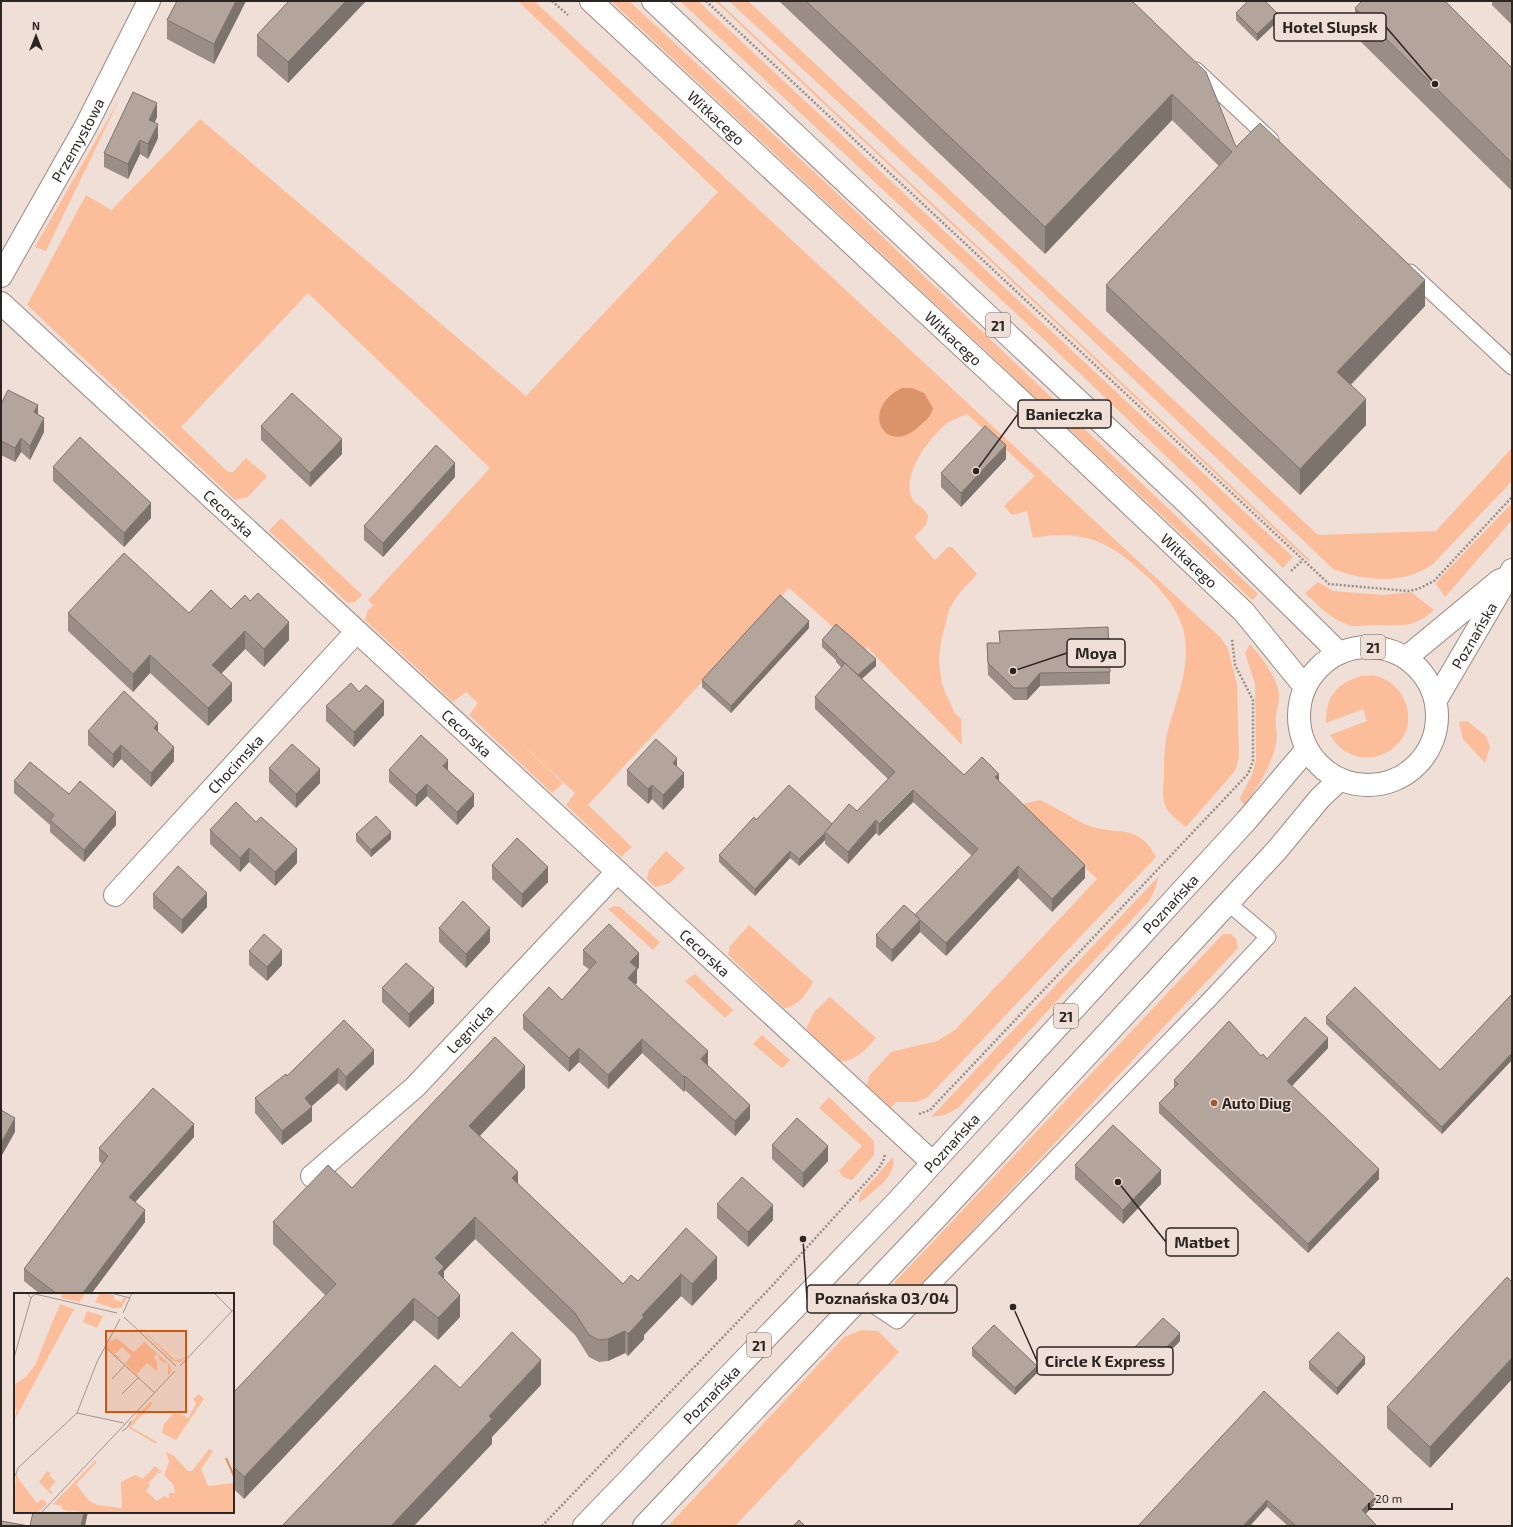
<svg xmlns="http://www.w3.org/2000/svg" width="1513" height="1527" viewBox="0 0 1513 1527" font-family="'Exo 2',sans-serif">
<style>
.green{fill:#fcbd9a}
.water{fill:#db936a}
.lines{fill:none;stroke-linecap:round;stroke-linejoin:round}
.lane-casing{stroke:#988982;stroke-width:17}
.street-casing{stroke:#988982;stroke-width:24}
.secondary-casing{stroke:#988982;stroke-width:24}
.primary-casing{stroke:#988982;stroke-width:24}
.path{stroke:#998d87;stroke-width:2.5;stroke-dasharray:2 2;stroke-linecap:butt}
.lane{stroke:#fff;stroke-width:15}
.street{stroke:#fff;stroke-width:22}
.secondary{stroke:#fff;stroke-width:22}
.primary{stroke:#fff;stroke-width:22}
.wall{fill:#9a8d86}
.shaded-wall{fill:#7d736d}
.building{fill:#b3a49c;stroke:#7d736d}
.poi-dot{fill:#9e582d;stroke:#efdfd7;stroke-width:1.5}
.labels{text-anchor:middle;dominant-baseline:central;stroke-width:3;stroke-linejoin:round;paint-order:stroke}
.shield{fill:#efdfd7;stroke:#665e59;stroke-width:1}
.shield-label{font-size:14px;font-weight:bold;fill:#2c2623}
.street-label{font-size:15px;fill:#2c2623;stroke:#efdfd7}
.poi-label{font-size:15px;font-weight:bold;fill:#2c2623;stroke:#efdfd7;text-anchor:start}
.inset-river{fill:none;stroke:#db936a;stroke-width:2}
.inset-road{fill:none;stroke:#a1958f;stroke-width:1}
.view{fill:#d5540e;fill-opacity:0.15;stroke:#d5540e;stroke-width:2}
.inset-edge{fill:none;stroke:#2c2623;stroke-width:2}
.leader{fill:none;stroke:#2c2623;stroke-width:1.5}
.callout-dot{fill:#2c2623;stroke:#efdfd7;stroke-width:1.5}
.callout{fill:#efdfd7;stroke:#2c2623;stroke-width:1.5}
.callout-label{font-size:16px;text-anchor:middle;font-weight:bold;fill:#2c2623}
</style>
<rect width="100%" height="100%" fill="#efdfd7"/>
<g class="green">
<path d="M 518,1 L 534,1 L 1221,638 L 1228,649 L 1237,684 L 1239,758 L 1235,771 L 1186,827 C 1179,821 1168,814 1165,805 C 1162,797 1163,786 1164,778 C 1164,765 1164,752 1166,739 C 1174,702 1193,668 1183,629 C 1176,603 1154,582 1134,565 C 1103,537 1073,530 1033,538 L 1027,511 L 1012,515 L 1004,506 L 1035,476 L 967,414 C 961,417 953,419 947,423 C 930,437 901,474 912,498 C 915,505 926,508 928,516 L 926,525 L 914,537 L 935,560 L 948,547 L 952,547 L 977,574 L 957,596 L 949,610 L 941,641 L 939,661 L 942,684 L 954,712 L 961,719 L 962,745 L 867,647 L 862,653 L 789,588 L 588,805 L 632,847 L 621,857 L 566,805 L 575,793 L 510,733 L 563,783 L 552,793 L 469,715 L 478,703 L 466,692 L 453,702 L 365,620 L 367,612 L 373,605 L 368,600 L 490,468 L 308,293 L 181,427 L 228,472 L 233,472 L 246,458 L 267,476 L 248,497 L 235,500 L 27,305 L 86,195 L 111,210 L 97,225 L 200,119 L 526,396 L 718,192 Z"/>
<path d="M 611,1 L 629,1 L 827,184 L 1258,594 L 1252,600 Z"/>
<path d="M 680,1 L 698,1 L 1293,557 L 1283,568 L 1051,346 Z"/>
<path d="M 715,1 L 718,1 L 1310,560 L 1308,561 Z"/>
<path d="M 729,1 L 748,1 L 1318,535 L 1436,531 L 1512,448 L 1512,481 L 1433,564 C 1405,585 1364,581 1333,569 L 998,250 Z"/>
<path d="M 120,98 L 46,251 L 35,247 Z"/>
<path d="M 1512,503 L 1512,520 L 1445,597 L 1436,584 L 1440,578 Z"/>
<path d="M 281,518 L 362,595 L 355,602 L 348,603 L 269,531 Z"/>
<path d="M 1318,582 L 1333,591 L 1383,595 L 1411,592 L 1434,610 C 1412,629 1401,625 1374,625 C 1364,625 1355,628 1346,624 C 1329,618 1318,605 1305,593 Z"/>
<path d="M 1250,644 C 1262,658 1276,675 1279,694 C 1280,702 1276,710 1276,718 C 1275,726 1278,735 1276,743 C 1272,766 1258,786 1245,806 L 1241,801 L 1240,798 L 1252,775 L 1256,760 L 1255,684 L 1245,653 Z"/>
<path d="M 1361,676 C 1366,676 1372,675 1376,676 C 1400,682 1414,708 1406,731 C 1397,754 1367,765 1347,752 C 1339,748 1335,742 1330,735 L 1367,721 L 1363,709 L 1326,723 C 1326,696 1336,684 1361,676 Z"/>
<path d="M 1467,721 L 1486,736 L 1490,747 L 1485,763 L 1463,739 L 1459,722 Z"/>
<path d="M 1040,800 C 1056,807 1071,818 1087,825 C 1117,837 1137,821 1156,857 L 928,1097 L 917,1102 L 896,1102 L 891,1108 L 867,1086 L 869,1076 L 891,1052 L 937,1041 L 955,1030 L 1097,879 L 1019,805 Z"/>
<path d="M 666,851 L 685,868 L 670,883 L 655,887 L 647,879 L 649,870 Z"/>
<path d="M 1159,876 L 1154,892 L 1149,901 L 958,1108 L 945,1115 L 931,1117 Z"/>
<path d="M 615,906 L 620,907 L 660,942 L 653,950 L 608,909 Z"/>
<path d="M 749,925 L 813,982 C 807,993 798,1007 784,1008 L 728,955 L 730,946 Z"/>
<path d="M 1223,934 L 1231,934 L 1236,939 L 1238,948 L 909,1298 L 900,1297 L 894,1291 L 895,1282 Z"/>
<path d="M 695,974 L 733,1010 L 725,1018 L 685,981 Z"/>
<path d="M 830,997 L 876,1038 C 866,1050 857,1059 841,1062 L 806,1029 L 814,1012 Z"/>
<path d="M 762,1035 L 790,1060 L 782,1068 L 753,1044 Z"/>
<path d="M 829,1097 L 874,1141 L 874,1155 L 852,1180 L 843,1177 L 839,1171 L 862,1146 L 819,1108 Z"/>
<path d="M 893,1157 C 897,1177 873,1191 859,1203 L 859,1198 L 861,1193 Z"/>
<path d="M 861,1330 L 878,1331 L 899,1352 L 735,1526 L 668,1526 L 844,1337 Z"/>
</g>
<path class="water" d="M 902,388 L 912,388 L 924,393 L 933,408 C 931,417 925,421 918,427 C 886,457 858,410 902,388 Z"/>
<g class="lines">
<defs>
<g id="lane">
<path d="M 1196,70 L 1271,140"/>
<path d="M 1410,272 L 1512,367"/>
<path d="M 860,1296 L 897,1321 L 1209,1000 L 1268,937 L 1228,903"/>
</g>
<g id="street">
<path id="s1" d="M 1,276 L 86,126 L 149,1"/>
<path id="s2" d="M 1,303 L 932,1162"/>
<path id="s3" d="M 115,895 L 356,632"/>
<path id="s4" d="M 312,1176 L 415,1087 L 617,872"/>
</g>
<g id="secondary">
<path d="M 1407,657 L 1500,580"/>
<path id="s5" d="M 1436,700 L 1512,570"/>
</g>
<g id="primary">
<path id="s6" d="M 591,1 L 1034,413 L 1244,612 L 1305,687"/>
<path d="M 653,1 L 1187,503 L 1339,653"/>
<circle cx="1368" cy="716" r="69"/>
<path id="s7" d="M 584,1526 L 896,1203 L 1246,821 L 1307,749"/>
<path d="M 644,1526 L 936,1218 L 1228,903 L 1277,850 L 1320,798 L 1339,780"/>
</g>
</defs>
<use href="#lane" class="lane-casing"/>
<use href="#street" class="street-casing"/>
<use href="#secondary" class="secondary-casing"/>
<use href="#primary" class="primary-casing"/>
<g class="path">
<path d="M 552,1 L 568,15"/>
<path d="M 706,1 L 1329,584 L 1408,591 L 1418,589 L 1434,581 L 1512,497"/>
<path d="M 1291,571 L 1303,560"/>
<path d="M 919,1114 L 930,1110 L 1248,774 L 1253,761 L 1253,700 L 1235,665 L 1232,639"/>
<path d="M 542,1526 L 771,1287 L 879,1168 L 884,1159 L 885,1154"/>
</g>
<use href="#lane" class="lane"/>
<use href="#street" class="street"/>
<use href="#secondary" class="secondary"/>
<use href="#primary" class="primary"/>
</g>
<g class="wall">
<path d="M 177,1 L 246,1 L 214,64 L 167,39 L 167,20 Z"/>
<path d="M 289,1 L 366,1 L 288,83 L 257,56 L 257,35 Z"/>
<path d="M 779,1 L 1132,1 L 1236,147 L 1425,306 L 1351,385 L 1366,425 L 1300,495 L 1106,311 L 1106,285 L 1219,166 L 1172,120 L 1045,254 Z"/>
<path d="M 1492,1 L 1512,1 L 1512,25 L 1492,5 Z"/>
<path d="M 1355,8 L 1512,68 L 1512,191 L 1355,36 Z"/>
<path d="M 1236,13 L 1278,21 L 1257,41 L 1236,20 Z"/>
<path d="M 157,117 L 155,122 L 158,138 L 148,159 L 140,154 L 128,179 L 104,167 L 104,153 Z"/>
<path d="M 1,404 L 38,414 L 44,432 L 30,460 L 21,452 L 15,462 L 1,455 Z"/>
<path d="M 261,426 L 342,454 L 310,487 L 261,440 Z"/>
<path d="M 1006,459 L 961,507 L 941,487 L 941,473 Z"/>
<path d="M 53,467 L 151,518 L 124,547 L 53,481 Z"/>
<path d="M 455,477 L 383,557 L 364,540 L 364,526 Z"/>
<path d="M 231,609 L 289,640 L 264,667 L 245,649 L 222,673 L 232,701 L 208,726 L 150,673 L 133,692 L 68,631 L 68,613 L 189,613 Z"/>
<path d="M 809,628 L 731,713 L 702,687 L 702,680 Z"/>
<path d="M 822,640 L 876,666 L 862,679 L 964,775 L 999,781 L 1085,878 L 1052,912 L 1018,878 L 946,956 L 920,932 L 892,962 L 876,947 L 876,935 L 915,915 L 972,856 L 913,802 L 879,836 L 876,833 L 848,864 L 825,844 L 825,840 L 799,866 L 790,858 L 755,896 L 719,862 L 719,855 L 756,820 L 832,824 L 857,811 L 888,779 L 815,709 L 815,697 L 842,668 L 836,662 L 836,660 L 822,647 Z"/>
<path d="M 987,643 L 1110,672 L 1110,684 L 1040,686 L 1027,700 L 1014,700 L 988,675 Z"/>
<path d="M 359,692 L 384,715 L 354,747 L 326,721 L 326,706 Z"/>
<path d="M 88,731 L 158,732 L 174,761 L 151,787 L 121,759 L 113,768 L 88,745 Z"/>
<path d="M 677,767 L 684,787 L 663,810 L 652,799 L 648,804 L 627,785 L 627,770 Z"/>
<path d="M 269,768 L 320,783 L 296,808 L 269,782 Z"/>
<path d="M 389,770 L 448,770 L 474,806 L 457,825 L 427,796 L 416,807 L 389,782 Z"/>
<path d="M 14,781 L 69,794 L 116,825 L 84,862 L 50,832 L 50,825 L 14,793 Z"/>
<path d="M 210,830 L 297,863 L 275,886 L 249,862 L 240,872 L 210,844 Z"/>
<path d="M 356,834 L 391,839 L 371,857 L 356,841 Z"/>
<path d="M 492,865 L 548,882 L 522,908 L 492,879 Z"/>
<path d="M 153,894 L 207,907 L 182,934 L 153,908 Z"/>
<path d="M 439,928 L 490,942 L 466,968 L 439,942 Z"/>
<path d="M 583,950 L 639,967 L 637,970 L 637,983 L 635,984 L 708,1065 L 708,1066 L 750,1119 L 735,1136 L 685,1090 L 684,1092 L 642,1053 L 608,1089 L 579,1062 L 569,1072 L 523,1029 L 523,1015 L 562,1000 L 589,969 L 583,965 Z"/>
<path d="M 249,951 L 282,965 L 267,981 L 249,965 Z"/>
<path d="M 382,988 L 434,1003 L 409,1028 L 382,1002 Z"/>
<path d="M 1512,994 L 1512,1060 L 1442,1134 L 1326,1024 L 1326,1017 L 1440,1070 Z"/>
<path d="M 344,1020 L 374,1064 L 346,1091 L 338,1083 L 312,1106 L 312,1121 L 282,1145 L 255,1113 L 255,1098 L 287,1076 Z"/>
<path d="M 1328,1048 L 1292,1086 L 1379,1179 L 1308,1253 L 1159,1113 L 1159,1103 L 1174,1088 L 1174,1080 L 1261,1056 L 1267,1059 Z"/>
<path d="M 525,1088 L 480,1136 L 518,1184 L 623,1284 L 638,1281 L 686,1228 L 717,1279 L 692,1306 L 681,1296 L 644,1335 L 644,1339 L 628,1356 L 625,1353 L 608,1361 L 599,1362 L 589,1357 L 575,1335 L 475,1239 L 444,1271 L 444,1279 L 460,1317 L 438,1340 L 414,1320 L 244,1499 L 233,1488 L 233,1393 L 326,1296 L 273,1244 L 273,1222 L 352,1188 Z"/>
<path d="M 194,1137 L 135,1202 L 145,1222 L 91,1294 L 40,1294 L 24,1281 L 24,1269 L 102,1164 L 99,1161 L 99,1148 Z"/>
<path d="M 772,1145 L 828,1161 L 803,1188 L 772,1159 Z"/>
<path d="M 1075,1165 L 1161,1184 L 1123,1224 L 1075,1179 Z"/>
<path d="M 717,1204 L 773,1220 L 748,1247 L 717,1218 Z"/>
<path d="M 1512,1282 L 1512,1379 L 1430,1468 L 1387,1428 L 1387,1407 Z"/>
<path d="M 1180,1341 L 1150,1372 L 1133,1356 L 1133,1349 Z"/>
<path d="M 972,1348 L 1037,1373 L 1015,1395 L 972,1356 Z"/>
<path d="M 1309,1362 L 1365,1364 L 1337,1395 L 1309,1369 Z"/>
<path d="M 1264,1391 L 1376,1503 L 1365,1514 L 1377,1526 L 1288,1526 L 1267,1507 Z"/>
</g>
<g class="shaded-wall">
<path d="M 236,1 L 246,1 L 214,64 L 214,44 Z"/>
<path d="M 346,1 L 366,1 L 288,83 L 288,62 Z"/>
<path d="M 1278,14 L 1278,21 L 1257,41 L 1257,34 Z"/>
<path d="M 1172,94 L 1172,120 L 1045,254 L 1045,227 Z"/>
<path d="M 157,103 L 157,117 L 149,134 L 149,120 Z"/>
<path d="M 158,124 L 158,138 L 148,159 L 148,144 Z"/>
<path d="M 140,140 L 140,154 L 128,179 L 128,164 Z"/>
<path d="M 1425,280 L 1425,306 L 1337,398 L 1337,372 Z"/>
<path d="M 1366,399 L 1366,425 L 1300,495 L 1300,469 Z"/>
<path d="M 38,405 L 38,420 L 34,412 Z"/>
<path d="M 44,418 L 44,432 L 30,460 L 30,446 Z"/>
<path d="M 21,438 L 21,452 L 15,462 L 15,448 Z"/>
<path d="M 342,439 L 342,454 L 310,487 L 310,473 Z"/>
<path d="M 1006,445 L 1006,459 L 961,507 L 961,493 Z"/>
<path d="M 455,463 L 455,477 L 383,557 L 383,543 Z"/>
<path d="M 151,503 L 151,518 L 124,547 L 124,533 Z"/>
<path d="M 809,621 L 809,628 L 731,713 L 731,706 Z"/>
<path d="M 289,622 L 289,640 L 264,667 L 264,649 Z"/>
<path d="M 245,631 L 245,649 L 212,683 L 212,665 Z"/>
<path d="M 150,655 L 150,673 L 133,692 L 133,674 Z"/>
<path d="M 876,659 L 876,666 L 858,682 L 858,675 Z"/>
<path d="M 1040,673 L 1040,686 L 1027,700 L 1027,688 Z"/>
<path d="M 232,683 L 232,701 L 208,726 L 208,708 Z"/>
<path d="M 384,701 L 384,715 L 354,747 L 354,732 Z"/>
<path d="M 158,723 L 158,737 L 154,728 Z"/>
<path d="M 121,745 L 121,759 L 113,768 L 113,754 Z"/>
<path d="M 174,747 L 174,761 L 151,787 L 151,773 Z"/>
<path d="M 677,758 L 677,773 L 673,763 Z"/>
<path d="M 448,760 L 448,773 L 443,766 Z"/>
<path d="M 320,769 L 320,783 L 296,808 L 296,794 Z"/>
<path d="M 684,773 L 684,787 L 663,810 L 663,795 Z"/>
<path d="M 999,774 L 999,786 L 995,777 Z"/>
<path d="M 427,784 L 427,796 L 416,807 L 416,795 Z"/>
<path d="M 652,785 L 652,799 L 648,804 L 648,789 Z"/>
<path d="M 913,790 L 913,802 L 879,836 L 879,824 Z"/>
<path d="M 474,794 L 474,806 L 457,825 L 457,812 Z"/>
<path d="M 116,812 L 116,825 L 84,862 L 84,850 Z"/>
<path d="M 876,820 L 876,833 L 848,864 L 848,852 Z"/>
<path d="M 391,832 L 391,839 L 371,857 L 371,850 Z"/>
<path d="M 825,833 L 825,840 L 799,866 L 799,859 Z"/>
<path d="M 249,848 L 249,862 L 240,872 L 240,858 Z"/>
<path d="M 297,849 L 297,863 L 275,886 L 275,872 Z"/>
<path d="M 790,851 L 790,858 L 755,896 L 755,889 Z"/>
<path d="M 1085,865 L 1085,878 L 1052,912 L 1052,899 Z"/>
<path d="M 1018,866 L 1018,878 L 946,956 L 946,943 Z"/>
<path d="M 548,867 L 548,882 L 522,908 L 522,894 Z"/>
<path d="M 207,893 L 207,907 L 182,934 L 182,920 Z"/>
<path d="M 920,920 L 920,932 L 892,962 L 892,950 Z"/>
<path d="M 490,928 L 490,942 L 466,968 L 466,954 Z"/>
<path d="M 282,950 L 282,965 L 267,981 L 267,967 Z"/>
<path d="M 639,953 L 639,967 L 637,970 L 637,983 L 628,992 L 628,978 L 630,962 Z"/>
<path d="M 434,988 L 434,1003 L 409,1028 L 409,1014 Z"/>
<path d="M 1328,1038 L 1328,1048 L 1287,1091 L 1287,1081 Z"/>
<path d="M 642,1039 L 642,1053 L 608,1089 L 608,1075 Z"/>
<path d="M 579,1048 L 579,1062 L 569,1072 L 569,1058 Z"/>
<path d="M 374,1050 L 374,1064 L 346,1091 L 346,1077 Z"/>
<path d="M 708,1051 L 708,1065 L 701,1073 L 701,1059 Z"/>
<path d="M 1512,1053 L 1512,1060 L 1442,1134 L 1442,1127 Z"/>
<path d="M 525,1066 L 525,1088 L 469,1147 L 469,1126 Z"/>
<path d="M 338,1068 L 338,1083 L 305,1112 L 305,1098 Z"/>
<path d="M 685,1076 L 685,1090 L 684,1092 L 684,1077 Z"/>
<path d="M 750,1105 L 750,1119 L 735,1136 L 735,1121 Z"/>
<path d="M 312,1107 L 312,1121 L 282,1145 L 282,1131 Z"/>
<path d="M 15,1118 L 15,1132 L 1,1157 L 1,1143 Z"/>
<path d="M 194,1124 L 194,1137 L 129,1209 L 129,1197 Z"/>
<path d="M 828,1146 L 828,1161 L 803,1188 L 803,1173 Z"/>
<path d="M 1379,1169 L 1379,1179 L 1308,1253 L 1308,1244 Z"/>
<path d="M 1161,1170 L 1161,1184 L 1123,1224 L 1123,1210 Z"/>
<path d="M 518,1172 L 518,1194 L 512,1178 Z"/>
<path d="M 773,1205 L 773,1220 L 748,1247 L 748,1232 Z"/>
<path d="M 145,1210 L 145,1222 L 91,1294 L 82,1294 Z"/>
<path d="M 475,1217 L 475,1239 L 444,1271 L 444,1289 L 438,1295 L 435,1258 Z"/>
<path d="M 717,1257 L 717,1279 L 692,1306 L 692,1284 Z"/>
<path d="M 681,1274 L 681,1296 L 644,1335 L 644,1339 L 628,1356 L 628,1334 L 642,1315 Z"/>
<path d="M 460,1295 L 460,1317 L 438,1340 L 438,1318 Z"/>
<path d="M 414,1298 L 414,1320 L 244,1499 L 244,1477 Z"/>
<path d="M 625,1331 L 625,1353 L 608,1361 L 608,1339 Z"/>
<path d="M 1180,1333 L 1180,1341 L 1150,1372 L 1150,1365 Z"/>
<path d="M 1365,1357 L 1365,1364 L 1337,1395 L 1337,1388 Z"/>
<path d="M 1512,1358 L 1512,1379 L 1430,1468 L 1430,1447 Z"/>
<path d="M 541,1360 L 541,1385 L 492,1437 L 492,1444 L 414,1526 L 391,1526 L 489,1416 Z"/>
<path d="M 1037,1366 L 1037,1373 L 1015,1395 L 1015,1388 Z"/>
<path d="M 1376,1496 L 1376,1503 L 1362,1518 L 1362,1510 Z"/>
<path d="M 1267,1500 L 1267,1507 L 1250,1526 L 1243,1526 Z"/>
<path d="M 84,1512 L 88,1512 L 85,1526 L 81,1526 Z"/>
</g>
<g class="building">
<path d="M 177,1 L 236,1 L 214,44 L 167,20 Z"/>
<path d="M 289,1 L 346,1 L 288,62 L 257,35 Z"/>
<path d="M 806,1 L 1132,1 L 1206,72 L 1236,147 L 1260,123 L 1425,280 L 1337,372 L 1366,399 L 1300,469 L 1106,285 L 1232,152 L 1172,94 L 1045,227 Z"/>
<path d="M 1248,1 L 1265,1 L 1278,14 L 1257,34 L 1236,13 Z"/>
<path d="M 1362,1 L 1445,1 L 1512,68 L 1512,163 L 1355,8 Z"/>
<path d="M 133,92 L 157,103 L 149,120 L 158,124 L 148,144 L 140,140 L 128,164 L 104,153 Z"/>
<path d="M 8,390 L 38,405 L 34,412 L 44,418 L 30,446 L 21,438 L 15,448 L 1,441 L 1,404 Z"/>
<path d="M 292,393 L 342,439 L 310,473 L 261,426 Z"/>
<path d="M 985,426 L 1006,445 L 961,493 L 941,473 Z"/>
<path d="M 80,437 L 151,503 L 124,533 L 53,467 Z"/>
<path d="M 436,445 L 455,463 L 383,543 L 364,526 Z"/>
<path d="M 124,553 L 189,613 L 211,590 L 231,609 L 245,595 L 250,601 L 258,593 L 289,622 L 264,649 L 245,631 L 212,665 L 232,683 L 208,708 L 150,655 L 133,674 L 68,613 Z"/>
<path d="M 780,595 L 809,621 L 731,706 L 702,680 Z"/>
<path d="M 836,624 L 876,659 L 858,675 L 836,655 L 837,654 L 822,640 Z"/>
<path d="M 1108,627 L 1110,672 L 1040,673 L 1027,688 L 1014,688 L 988,663 L 987,643 L 1000,643 L 999,631 Z"/>
<path d="M 845,663 L 964,775 L 982,757 L 999,774 L 995,777 L 1085,865 L 1052,899 L 1018,866 L 946,943 L 920,920 L 892,950 L 876,935 L 904,905 L 920,919 L 915,915 L 978,849 L 913,790 L 879,824 L 876,820 L 848,852 L 825,832 L 849,804 L 857,811 L 895,772 L 815,697 Z"/>
<path d="M 351,683 L 359,692 L 366,685 L 384,701 L 354,732 L 326,706 Z"/>
<path d="M 124,691 L 158,723 L 154,728 L 174,747 L 151,773 L 121,745 L 113,754 L 88,731 Z"/>
<path d="M 421,735 L 448,760 L 443,766 L 474,794 L 457,812 L 427,784 L 416,795 L 389,770 Z"/>
<path d="M 656,739 L 677,758 L 673,763 L 684,773 L 663,795 L 652,785 L 648,789 L 627,770 Z"/>
<path d="M 292,744 L 320,769 L 296,794 L 269,768 Z"/>
<path d="M 30,762 L 69,794 L 80,781 L 116,812 L 84,850 L 50,820 L 54,815 L 14,781 Z"/>
<path d="M 789,785 L 832,824 L 825,832 L 825,833 L 799,859 L 790,851 L 755,889 L 719,855 L 754,817 L 756,820 Z"/>
<path d="M 236,802 L 256,822 L 261,817 L 297,849 L 275,872 L 249,848 L 240,858 L 210,830 Z"/>
<path d="M 376,816 L 391,832 L 371,850 L 356,834 Z"/>
<path d="M 517,838 L 548,867 L 522,894 L 492,865 Z"/>
<path d="M 178,866 L 207,893 L 182,920 L 153,894 Z"/>
<path d="M 463,901 L 490,928 L 466,954 L 439,928 Z"/>
<path d="M 609,924 L 639,953 L 630,962 L 637,968 L 628,978 L 708,1051 L 701,1059 L 750,1105 L 735,1121 L 685,1076 L 684,1077 L 642,1039 L 608,1075 L 579,1048 L 569,1058 L 523,1015 L 549,987 L 562,1000 L 596,962 L 583,950 Z"/>
<path d="M 264,934 L 282,950 L 267,967 L 249,951 Z"/>
<path d="M 406,963 L 434,988 L 409,1014 L 382,988 Z"/>
<path d="M 1355,987 L 1440,1070 L 1512,994 L 1512,1053 L 1442,1127 L 1326,1017 Z"/>
<path d="M 1305,1017 L 1328,1038 L 1287,1081 L 1379,1169 L 1308,1244 L 1159,1103 L 1178,1084 L 1174,1080 L 1229,1021 L 1261,1056 L 1263,1054 L 1267,1059 Z"/>
<path d="M 344,1020 L 374,1050 L 346,1077 L 338,1068 L 305,1098 L 312,1107 L 282,1131 L 255,1098 L 286,1074 L 287,1076 Z"/>
<path d="M 495,1037 L 525,1066 L 469,1126 L 518,1172 L 512,1178 L 623,1284 L 631,1275 L 638,1281 L 686,1228 L 717,1257 L 692,1284 L 681,1274 L 642,1315 L 644,1317 L 628,1334 L 625,1331 L 608,1339 L 599,1340 L 589,1335 L 575,1313 L 475,1217 L 435,1258 L 444,1267 L 438,1273 L 460,1295 L 438,1318 L 414,1298 L 244,1477 L 233,1466 L 233,1393 L 336,1284 L 273,1222 L 328,1165 L 352,1188 Z"/>
<path d="M 153,1088 L 194,1124 L 129,1197 L 145,1210 L 82,1294 L 57,1294 L 24,1269 L 108,1156 L 99,1148 Z"/>
<path d="M 1,1110 L 15,1118 L 1,1143 Z"/>
<path d="M 797,1118 L 828,1146 L 803,1173 L 772,1145 Z"/>
<path d="M 1113,1125 L 1161,1170 L 1123,1210 L 1075,1165 Z"/>
<path d="M 742,1177 L 773,1205 L 748,1232 L 717,1204 Z"/>
<path d="M 1507,1277 L 1512,1282 L 1512,1358 L 1430,1447 L 1387,1407 Z"/>
<path d="M 1163,1318 L 1180,1333 L 1150,1365 L 1133,1349 Z"/>
<path d="M 994,1325 L 1037,1366 L 1015,1388 L 972,1348 Z"/>
<path d="M 512,1332 L 541,1360 L 489,1416 L 492,1419 L 391,1526 L 282,1526 L 435,1365 L 460,1388 Z"/>
<path d="M 1338,1332 L 1365,1357 L 1337,1388 L 1309,1362 Z"/>
<path d="M 1264,1391 L 1376,1496 L 1362,1510 L 1377,1526 L 1296,1526 L 1267,1500 L 1243,1526 L 1138,1526 Z"/>
<path d="M 33,1512 L 84,1512 L 81,1526 L 30,1526 Z"/>
<path d="M 799,1520 L 805,1526 L 793,1526 Z"/>
<path d="M 1,1521 L 29,1526 L 1,1526 Z"/>
</g>
<circle class="poi-dot" cx="1214" cy="1103" r="4"/>
<g class="labels">
<g class="shield">
<rect x="986" y="313" width="24" height="24" rx="3"/>
<rect x="1361" y="635" width="24" height="24" rx="3"/>
<rect x="1054" y="1004" width="24" height="24" rx="3"/>
<rect x="747" y="1333" width="24" height="24" rx="3"/>
</g>
<g class="shield-label">
<text x="998" y="325">21</text>
<text x="1373" y="647">21</text>
<text x="1066" y="1016">21</text>
<text x="759" y="1345">21</text>
</g>
<g class="street-label">
<text stroke="none"><textPath href="#s6" startOffset="171">Witkacego</textPath></text>
<text stroke="none"><textPath href="#s1" startOffset="156">Przemysłowa</textPath></text>
<text stroke="none"><textPath href="#s6" startOffset="495">Witkacego</textPath></text>
<text stroke="none"><textPath href="#s2" startOffset="310">Cecorska</textPath></text>
<text stroke="none"><textPath href="#s6" startOffset="819">Witkacego</textPath></text>
<text stroke="none"><textPath href="#s5" startOffset="75">Poznańska</textPath></text>
<text stroke="none"><textPath href="#s2" startOffset="634">Cecorska</textPath></text>
<text stroke="none"><textPath href="#s3" startOffset="178">Chocimska</textPath></text>
<text stroke="none"><textPath href="#s7" startOffset="855">Poznańska</textPath></text>
<text stroke="none"><textPath href="#s2" startOffset="958">Cecorska</textPath></text>
<text stroke="none"><textPath href="#s4" startOffset="216">Legnicka</textPath></text>
<text stroke="none"><textPath href="#s7" startOffset="531">Poznańska</textPath></text>
<text stroke="none"><textPath href="#s7" startOffset="183">Poznańska</textPath></text>
</g>
<g class="poi-label">
<text x="1222" y="1103">Auto Diug</text>
</g>
</g>
<g transform="translate(14 1293)">
<rect width="220" height="220" fill="#efdfd7"/>
<path d="M 48,0 L 55,0 L 56,3 L 55,0 L 71,0 L 66,9 L 47,5 ZM 86,0 L 100,2 L 100,6 L 107,9 L 110,4 L 113,5 L 107,15 L 99,15 L 81,9 ZM 46,11 L 60,16 L 0,128 L 3,116 L 0,116 L 0,92 L 12,84 L 21,72 ZM 73,18 L 89,23 L 83,35 L 69,29 ZM 121,30 L 161,67 L 168,66 L 174,61 L 167,69 L 159,68 ZM 117,37 L 156,72 L 157,79 L 154,82 L 154,71 L 146,67 L 143,60 L 140,64 L 143,69 L 143,78 L 133,70 L 123,81 L 125,84 L 106,66 L 111,70 L 117,63 L 108,54 L 101,61 L 106,64 L 104,65 L 93,55 L 94,51 L 98,44 L 96,49 L 102,45 L 120,59 L 130,49 ZM 185,101 L 190,106 L 162,147 L 148,140 L 150,131 L 159,121 L 166,121 L 174,125 L 182,111 L 179,106 ZM 136,109 L 139,110 L 117,134 L 143,149 L 142,151 L 115,135 L 116,130 ZM 195,156 L 199,158 L 187,176 L 194,193 L 220,190 L 220,220 L 71,220 L 58,217 L 57,219 L 48,216 L 48,213 L 39,211 L 82,167 L 82,170 L 62,191 L 75,208 L 83,212 L 108,215 L 107,189 L 121,182 L 129,186 L 141,173 L 148,179 L 144,178 L 141,181 L 145,179 L 149,180 L 144,180 L 134,190 L 136,193 L 132,198 L 143,208 L 150,203 L 155,205 L 155,200 L 161,200 L 159,191 L 150,182 L 155,169 L 152,159 L 159,162 L 174,178 L 178,178 ZM 2,177 L 5,187 L 23,210 L 28,206 L 33,210 L 24,220 L 0,220 ZM 33,178 L 37,180 L 35,182 L 44,191 L 41,189 L 35,196 L 39,200 L 37,201 L 25,189 Z" fill="#fcbd9a"/>
<path class="inset-river" d="M 212,165 L 220,183"/>
<path class="inset-road" d="M 13,0 L 17,5 L 21,0M 97,0 L 116,5M 200,0 L 218,18M 21,1 L 103,20M 109,20 L 118,0M 110,24 L 162,73M 91,54 L 141,100M 0,65 L 17,5M 166,73 L 220,16M 98,86 L 111,72M 108,101 L 124,85M 63,120 L 83,69 L 106,26M 63,120 L 110,130M 108,138 L 113,135 L 117,128M 1,183 L 4,175 L 63,120M 27,220 L 161,78"/>
<path class="view" d="M 92,38 L 172,38 L 172,119 L 92,119 Z"/>
<rect width="220" height="220" class="inset-edge"/>
</g>
<path class="leader" d="M1435 84L1386 27M976 471L1018 414M1013 671L1067 653M1118 1182L1166 1242M803 1239L807 1299M1013 1307L1037 1361"/>
<g class="callout-dot">
<circle cx="1435" cy="84" r="4"/>
<circle cx="976" cy="471" r="4"/>
<circle cx="1013" cy="671" r="4"/>
<circle cx="1118" cy="1182" r="4"/>
<circle cx="803" cy="1239" r="4"/>
<circle cx="1013" cy="1307" r="4"/>
</g>
<g class="callout">
<rect x="1274" y="13" width="112" height="28" rx="4"/>
<rect x="1018" y="400" width="93" height="28" rx="4"/>
<rect x="1067" y="639" width="58" height="28" rx="4"/>
<rect x="1166" y="1228" width="72" height="28" rx="4"/>
<rect x="807" y="1285" width="150" height="28" rx="4"/>
<rect x="1037" y="1347" width="136" height="28" rx="4"/>
</g>
<g class="callout-label">
<text x="1330" y="33">Hotel Slupsk</text>
<text x="1064" y="420">Banieczka</text>
<text x="1096" y="659">Moya</text>
<text x="1202" y="1248">Matbet</text>
<text x="882" y="1304">Poznańska 03/04</text>
<text x="1105" y="1367">Circle K Express</text>
</g>
<rect width="1513" height="1527" fill="none" stroke="#2c2623" stroke-width="4"/>
<g transform="translate(36 36)" stroke="#efdfd7" stroke-width="3" paint-order="stroke">
<path d="M0-3L7 15L0 10L-7 15Z" fill="#2c2623"/>
<text y="-6" font-size="11" font-weight="bold" text-anchor="middle" fill="#2c2623">N</text>
</g>
<path d="M1369 1503v6h83v-6" fill="none" stroke="#2c2623" stroke-width="2"/>
<text x="1375" y="1503" font-size="12" fill="#2c2623" stroke="#efdfd7" stroke-width="3" paint-order="stroke">20 m</text>
</svg>
